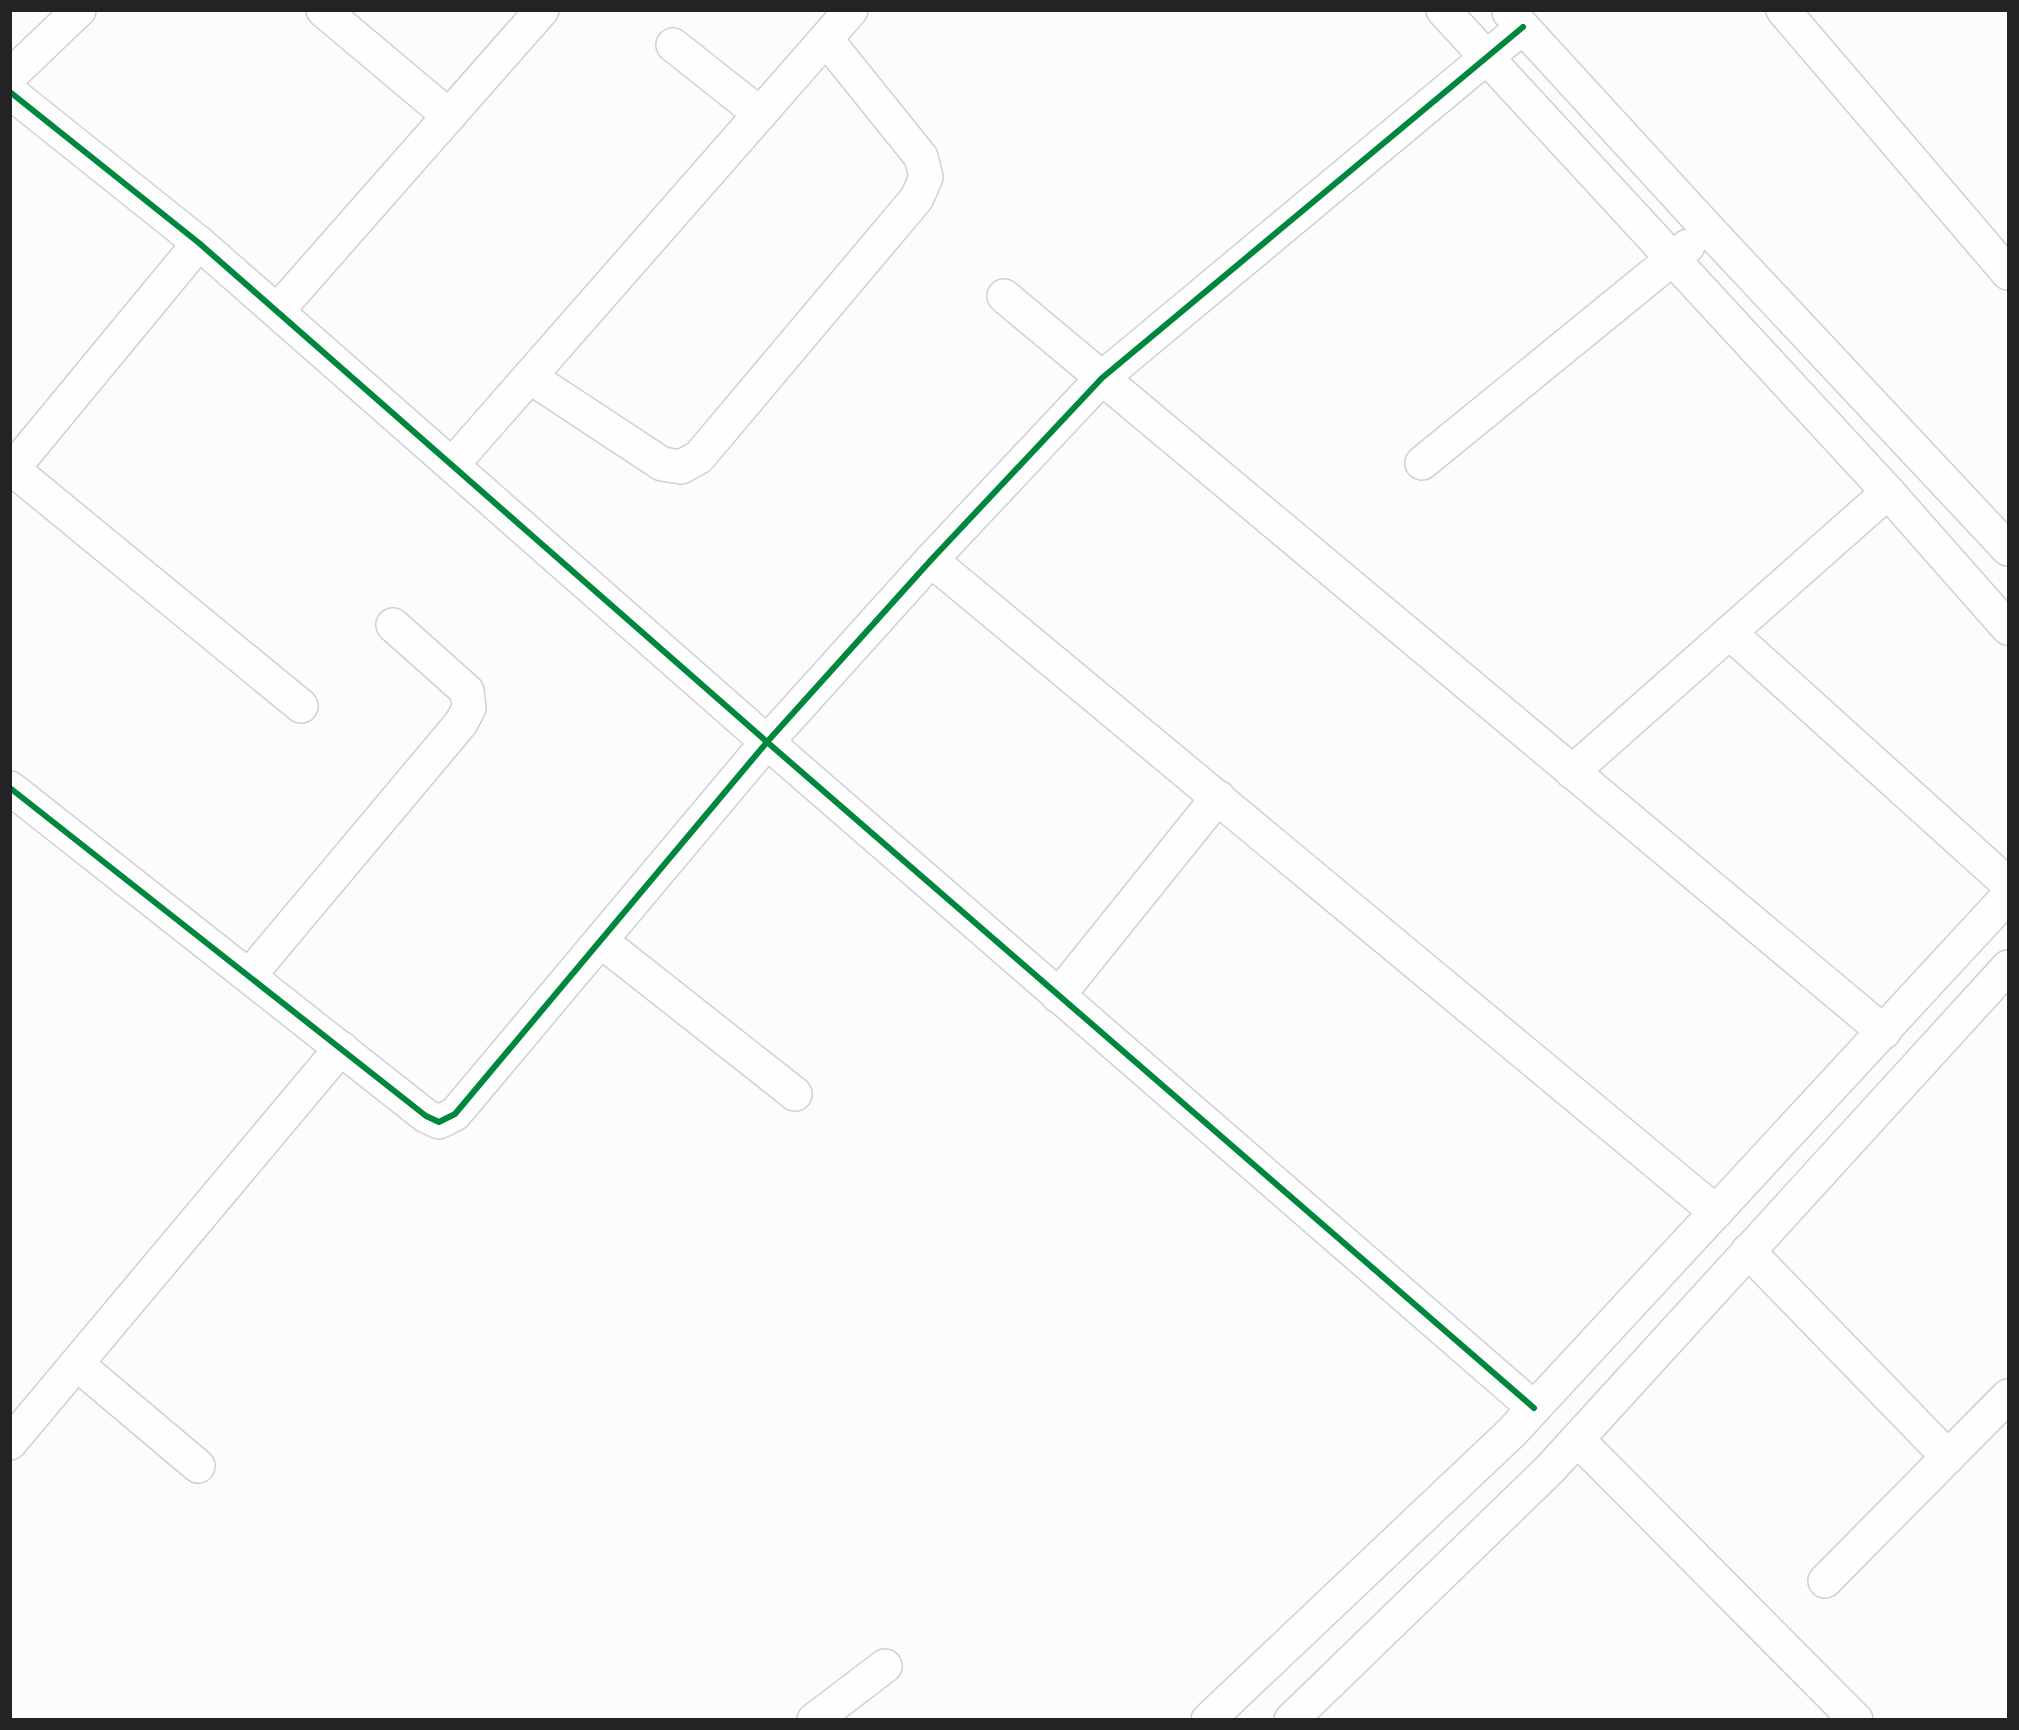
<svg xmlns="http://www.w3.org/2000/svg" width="2019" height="1730" viewBox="0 0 2019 1730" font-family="'IBM Plex Serif',serif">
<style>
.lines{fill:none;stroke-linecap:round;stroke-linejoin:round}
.minor-casing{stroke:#d1cfd1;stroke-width:36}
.highway-casing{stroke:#d1cfd1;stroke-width:36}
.minor{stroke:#fffeff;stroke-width:33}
.highway{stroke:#fffeff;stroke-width:33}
.cycleway-casing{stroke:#fff;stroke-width:10}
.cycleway{stroke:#00873e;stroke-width:6}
</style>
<rect width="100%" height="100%" fill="#fcfbfd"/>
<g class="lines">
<defs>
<g id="minor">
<path d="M 323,10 L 449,116"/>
<path d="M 1443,10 L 1888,492 L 2008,628"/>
<path d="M 1783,10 L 2008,273"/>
<path d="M 1509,12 L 1708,229 L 2008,549"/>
<path d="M 673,45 L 760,114"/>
<path d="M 10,76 L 79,10"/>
<path d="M 10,92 L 199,243 L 767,742 L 1534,1408"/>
<path d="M 1004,296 L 1884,1032"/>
<path d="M 277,311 L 542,10"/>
<path d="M 530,377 L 662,464 L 681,467 L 699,457 L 917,198 L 926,177 L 921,157 L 826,39"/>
<path d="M 1422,463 L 1688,246"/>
<path d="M 452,465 L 851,10"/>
<path d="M 10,467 L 301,706"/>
<path d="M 10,472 L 199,243"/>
<path d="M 931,560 L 1716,1212"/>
<path d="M 1730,633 L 2008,884"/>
<path d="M 1572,772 L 1888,492"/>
<path d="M 10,788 L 426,1116 L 439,1122 L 455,1114 L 767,742 L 931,560 L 1102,378 L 1523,27"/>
<path d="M 601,941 L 795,1094"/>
<path d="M 249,976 L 461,723 L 469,708 L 467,691 L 393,625"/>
<path d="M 1058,996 L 1218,797"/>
<path d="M 1748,1251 L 1948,1457"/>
<path d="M 77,1364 L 198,1466"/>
<path d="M 1577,1439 L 1856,1720"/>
<path d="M 10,1443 L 341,1048"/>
<path d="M 1825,1581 L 2008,1396"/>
<path d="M 814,1720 L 885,1666"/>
</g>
<g id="highway">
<path d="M 1208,1720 L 1512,1432 L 2008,896"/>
<path d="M 1291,1720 L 1550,1469 L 2008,967"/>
</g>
</defs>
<use href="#minor" class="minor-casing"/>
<use href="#highway" class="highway-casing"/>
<use href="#minor" class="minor"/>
<use href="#highway" class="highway"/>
<defs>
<g id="cycleway">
<path d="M 10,92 L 199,243 L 767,742 L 1534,1408"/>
<path d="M 10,788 L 426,1116 L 439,1122 L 455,1114 L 767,742 L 931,560 L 1102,378 L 1523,27"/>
</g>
</defs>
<use href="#cycleway" class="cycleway-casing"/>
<use href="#cycleway" class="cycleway"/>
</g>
<rect width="2019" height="1730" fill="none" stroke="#252225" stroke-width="24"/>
</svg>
